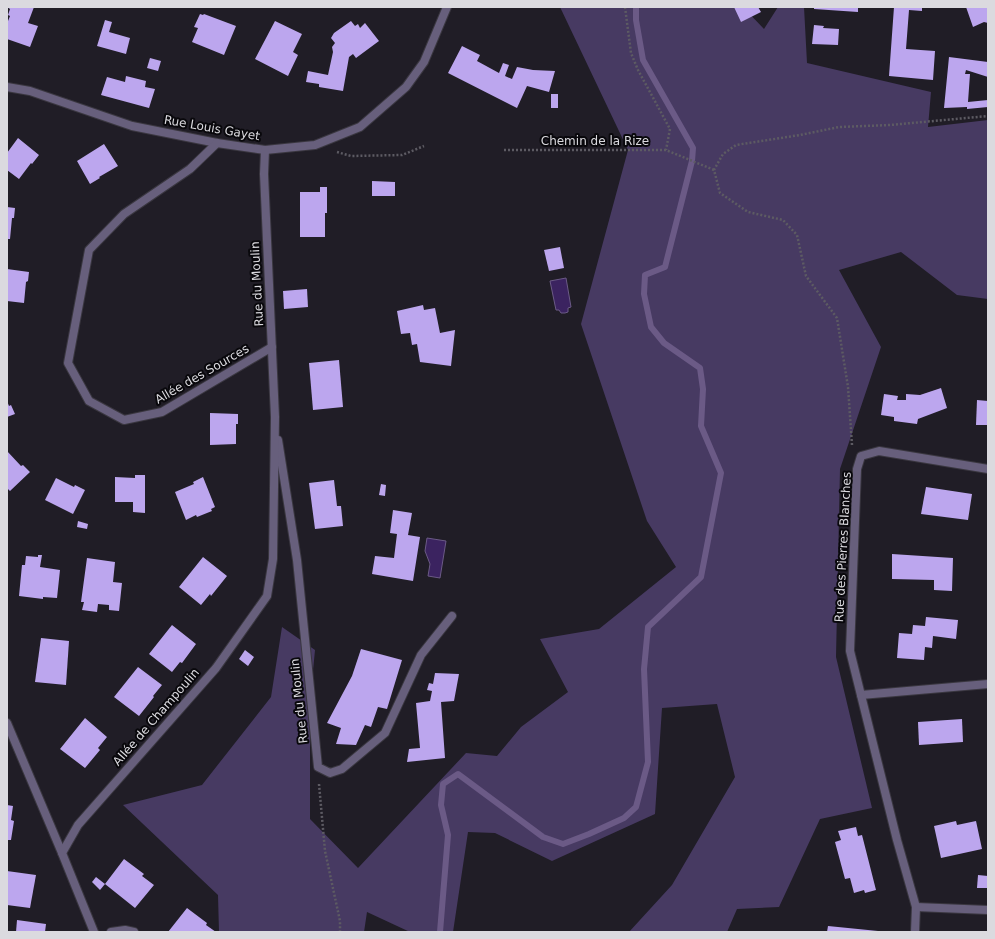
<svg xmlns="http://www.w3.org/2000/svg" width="995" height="939" viewBox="0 0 995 939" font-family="'DejaVu Sans',sans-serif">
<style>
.green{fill:#473a62}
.water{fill:#3b2360;stroke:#6b5a86}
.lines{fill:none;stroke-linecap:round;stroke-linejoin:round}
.stream{stroke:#6b5a86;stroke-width:6}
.building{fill:#bca6ee}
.lane-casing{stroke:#3a3740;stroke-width:10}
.street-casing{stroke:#3a3740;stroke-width:10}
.path{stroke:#5d5b63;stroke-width:2.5;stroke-dasharray:2 2;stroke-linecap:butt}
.lane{stroke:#675f7c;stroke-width:8}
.street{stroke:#675f7c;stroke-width:8}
.labels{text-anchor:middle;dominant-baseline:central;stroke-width:4;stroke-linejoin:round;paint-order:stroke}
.street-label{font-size:12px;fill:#dbdadf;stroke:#09080c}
</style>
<rect width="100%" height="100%" fill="#201d26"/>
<path class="green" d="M 560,7 L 743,7 L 764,29 L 778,7 L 804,7 L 807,63 L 931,92 L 928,127 L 988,120 L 988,299 L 957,295 L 901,252 L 839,270 L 881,347 L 840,469 L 836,657 L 872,808 L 820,819 L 779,907 L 737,909 L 727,932 L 629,932 L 672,885 L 735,777 L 717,704 L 662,708 L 655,814 L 552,861 L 495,833 L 468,832 L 453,932 L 410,932 L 367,912 L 364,932 L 219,932 L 218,895 L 123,805 L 202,785 L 271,697 L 282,627 L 315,650 L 310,702 L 310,819 L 358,868 L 466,753 L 497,756 L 521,727 L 568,692 L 540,639 L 599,629 L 676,567 L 647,521 L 581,324 L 628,150 Z"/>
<g class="water">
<path d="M 566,278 L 571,307 L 568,308 L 568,312 L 565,313 L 561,313 L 559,310 L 556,310 L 550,281 Z"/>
<path d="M 427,538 L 446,541 L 440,578 L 428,576 L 430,564 L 425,551 Z"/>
</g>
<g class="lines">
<path class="stream" d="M 440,932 L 448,835 L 441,805 L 443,784 L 458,774 L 543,837 L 563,844 L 589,834 L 624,818 L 636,807 L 648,762 L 644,669 L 648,627 L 701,577 L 721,473 L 701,426 L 703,389 L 700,368 L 664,343 L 651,327 L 644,294 L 645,275 L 665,267 L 692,161 L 693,148 L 643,60 L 636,20 L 636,7"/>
</g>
<g class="building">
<path d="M 7,7 L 34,7 L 28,23 L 38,26 L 30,47 L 7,39 L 7,20 L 8,21 L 10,16 L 8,15 L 10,9 Z"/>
<path d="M 734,7 L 758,7 L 761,12 L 741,22 Z"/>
<path d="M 814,7 L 858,7 L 858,12 L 814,9 Z"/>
<path d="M 894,7 L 922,7 L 922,11 L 909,10 L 906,49 L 935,51 L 933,80 L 889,76 Z"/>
<path d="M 966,7 L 988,7 L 988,23 L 984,22 L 973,27 Z"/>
<path d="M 200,14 L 203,15 L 204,14 L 236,26 L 224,55 L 192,42 L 198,28 L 194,27 Z"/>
<path d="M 105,20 L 112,22 L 109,32 L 130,38 L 126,54 L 97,46 Z"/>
<path d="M 275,21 L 302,34 L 293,52 L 298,55 L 288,76 L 255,59 Z"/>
<path d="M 351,21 L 355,26 L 358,24 L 360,28 L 365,23 L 379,41 L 356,58 L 353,54 L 349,57 L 343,91 L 319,87 L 319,84 L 306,82 L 308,71 L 328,75 L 333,52 L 332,47 L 335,43 L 331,38 L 334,33 Z"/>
<path d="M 814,25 L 824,26 L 823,28 L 839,29 L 838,45 L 812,44 Z"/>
<path d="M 462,46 L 480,55 L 477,61 L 499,73 L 503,63 L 509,65 L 505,76 L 512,79 L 517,67 L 533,70 L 555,71 L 549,92 L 527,86 L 517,108 L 448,73 Z"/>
<path d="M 949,57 L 988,62 L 988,77 L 966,70 L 965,74 L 970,74 L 968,102 L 988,100 L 988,107 L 967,109 L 967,107 L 944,108 Z"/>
<path d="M 150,58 L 161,61 L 158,71 L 147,68 Z"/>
<path d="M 126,76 L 146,81 L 145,87 L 155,89 L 149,108 L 101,95 L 107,77 L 125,82 Z"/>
<rect x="551" y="94" width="7" height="14"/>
<path d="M 18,138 L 39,155 L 32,164 L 31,163 L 19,179 L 7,170 L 7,153 Z"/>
<path d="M 104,144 L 118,166 L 99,177 L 100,178 L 90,184 L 77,161 Z"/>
<path d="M 372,181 L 395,182 L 395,196 L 372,196 Z"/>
<path d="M 320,187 L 327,187 L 327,213 L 325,213 L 325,237 L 300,237 L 300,192 L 320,192 Z"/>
<path d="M 7,207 L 15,208 L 14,218 L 12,218 L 10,239 L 7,239 Z"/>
<path d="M 560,247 L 564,268 L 549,271 L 544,250 Z"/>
<path d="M 7,269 L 29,272 L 28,281 L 26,282 L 24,303 L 7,301 Z"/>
<path d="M 307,289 L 308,307 L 284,309 L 283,291 Z"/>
<path d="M 423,305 L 424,310 L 435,308 L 440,333 L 455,330 L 451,366 L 420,362 L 417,344 L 412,345 L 410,333 L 401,334 L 397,311 Z"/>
<path d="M 339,360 L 343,407 L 313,410 L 309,363 Z"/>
<path d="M 941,388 L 947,408 L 918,419 L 917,424 L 894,421 L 894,417 L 881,415 L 884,394 L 898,396 L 897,400 L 906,400 L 906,394 L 920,395 Z"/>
<path d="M 977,400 L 988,401 L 988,425 L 976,425 Z"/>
<path d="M 7,401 L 9,406 L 11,405 L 15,414 L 7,417 Z"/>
<path d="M 210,413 L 238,414 L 238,424 L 236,424 L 236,444 L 210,445 Z"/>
<path d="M 7,451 L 21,466 L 23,465 L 30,472 L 10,491 L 7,488 Z"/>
<path d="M 135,475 L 145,475 L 145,513 L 133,512 L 133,502 L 115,502 L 115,477 L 135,478 Z"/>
<path d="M 203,477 L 215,507 L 211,509 L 212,511 L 197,517 L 196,515 L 186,520 L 175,492 L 194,484 L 193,482 Z"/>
<path d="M 56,478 L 74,487 L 75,485 L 85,490 L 73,514 L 45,500 Z"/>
<path d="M 334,480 L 337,506 L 341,506 L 343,526 L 315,529 L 309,483 Z"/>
<path d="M 381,484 L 386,485 L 385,496 L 379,495 Z"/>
<path d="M 926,487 L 972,494 L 968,520 L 921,514 Z"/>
<path d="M 393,510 L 412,513 L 408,535 L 420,537 L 413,581 L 372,574 L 375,556 L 394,558 L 397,534 L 390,533 Z"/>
<path d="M 78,521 L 88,524 L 87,529 L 77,527 Z"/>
<path d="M 892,554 L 953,558 L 952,591 L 934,590 L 934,580 L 892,579 Z"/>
<path d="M 38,555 L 42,555 L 40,567 L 60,570 L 57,598 L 43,597 L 43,599 L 19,596 L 22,565 L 25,565 L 26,556 L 38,557 Z"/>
<path d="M 203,557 L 227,576 L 211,596 L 210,594 L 201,605 L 179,587 Z"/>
<path d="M 87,558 L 115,562 L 113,582 L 122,583 L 119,611 L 109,610 L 109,605 L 98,604 L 97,612 L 82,610 L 84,602 L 81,602 Z"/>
<path d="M 926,617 L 958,620 L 956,639 L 933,636 L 932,648 L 925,647 L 924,660 L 897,658 L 899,633 L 912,634 L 913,625 L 925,626 Z"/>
<path d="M 172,625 L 196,644 L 182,663 L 180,662 L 172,672 L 149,654 Z"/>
<path d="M 41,638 L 69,641 L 66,685 L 35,682 Z"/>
<path d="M 361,649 L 402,660 L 387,709 L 378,707 L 371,727 L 365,725 L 356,745 L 336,744 L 341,728 L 327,723 L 352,676 Z"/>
<path d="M 245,650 L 254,657 L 248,666 L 239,659 Z"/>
<path d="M 138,667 L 162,685 L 153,696 L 154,697 L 139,716 L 114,697 Z"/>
<path d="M 435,673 L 459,674 L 454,701 L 441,702 L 445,758 L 407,762 L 409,749 L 420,748 L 416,703 L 430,701 L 432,691 L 427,690 L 429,683 L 433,684 Z"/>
<path d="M 85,718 L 107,737 L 98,748 L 100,750 L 85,768 L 60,749 Z"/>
<path d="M 962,719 L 963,742 L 919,745 L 918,722 Z"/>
<path d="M 7,805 L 13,806 L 11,820 L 14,821 L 11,840 L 7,840 Z"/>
<path d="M 956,821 L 957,825 L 976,821 L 982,849 L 941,858 L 934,826 Z"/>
<path d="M 856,827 L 858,836 L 862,835 L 876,890 L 865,893 L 864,890 L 854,893 L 850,878 L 845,879 L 835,842 L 841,840 L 838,831 Z"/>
<path d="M 124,859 L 144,874 L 142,876 L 154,885 L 135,908 L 105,884 Z"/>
<path d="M 7,871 L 36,875 L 30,908 L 7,905 Z"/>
<path d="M 978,875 L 988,876 L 988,888 L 977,888 Z"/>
<path d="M 96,877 L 105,884 L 100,890 L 92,882 Z"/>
<path d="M 187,908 L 207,923 L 206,925 L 216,932 L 168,932 Z"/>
<path d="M 17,920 L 46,924 L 45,932 L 16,932 Z"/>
<path d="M 828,926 L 878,931 L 878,932 L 827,932 Z"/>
</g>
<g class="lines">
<defs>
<path id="lane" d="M 111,932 L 125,930 L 134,932"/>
<g id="street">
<path d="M 7,87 L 30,91 L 132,126 L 217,143 L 265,150 L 315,145 L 360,127 L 406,87 L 424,62 L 447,7"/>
<path d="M 217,143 L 190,169 L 124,214 L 89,250 L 68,363 L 89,401 L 124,420 L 162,412 L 272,347"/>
<path d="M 278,440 L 297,560 L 318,767 L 330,773 L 342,769 L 385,733 L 421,655 L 452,616"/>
<path d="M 861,695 L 988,684"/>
<path d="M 7,723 L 62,853"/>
<path d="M 916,907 L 988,910"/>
<path d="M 94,932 L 62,853 L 78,825 L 216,668 L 267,596 L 273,559 L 275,417 L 264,174 L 265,150"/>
<path d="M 915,932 L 916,907 L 897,840 L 850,651 L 857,469 L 861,456 L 879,451 L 988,469"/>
</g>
</defs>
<use href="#lane" class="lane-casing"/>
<use href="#street" class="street-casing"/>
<g class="path">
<path d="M 625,7 L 631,53 L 638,70 L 670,129 L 666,150"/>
<path d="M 504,150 L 666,150 L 714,170"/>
<path d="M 337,152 L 351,156 L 402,155 L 424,146"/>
<path d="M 852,445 L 848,387 L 837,318 L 806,276 L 797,235 L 783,220 L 748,212 L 720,193 L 714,170 L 723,154 L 736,145 L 800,135 L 839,127 L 890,125 L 988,116"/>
<path d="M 319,784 L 325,851 L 340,921 L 340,932"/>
</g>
<use href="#lane" class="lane"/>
<use href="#street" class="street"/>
</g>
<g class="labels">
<g class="street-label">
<text transform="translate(212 128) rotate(10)">Rue Louis Gayet</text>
<text x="595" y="141">Chemin de la Rize</text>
<text transform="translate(257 284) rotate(-93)">Rue du Moulin</text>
<text transform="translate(202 374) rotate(-30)">Allée des Sources</text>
<text transform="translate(843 547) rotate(-87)">Rue des Pierres Blanches</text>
<text transform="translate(299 701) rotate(-96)">Rue du Moulin</text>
<text transform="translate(156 717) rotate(-49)">Allée de Champoulin</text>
</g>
</g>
<rect width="995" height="939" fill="none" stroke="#dbdadf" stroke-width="16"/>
</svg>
